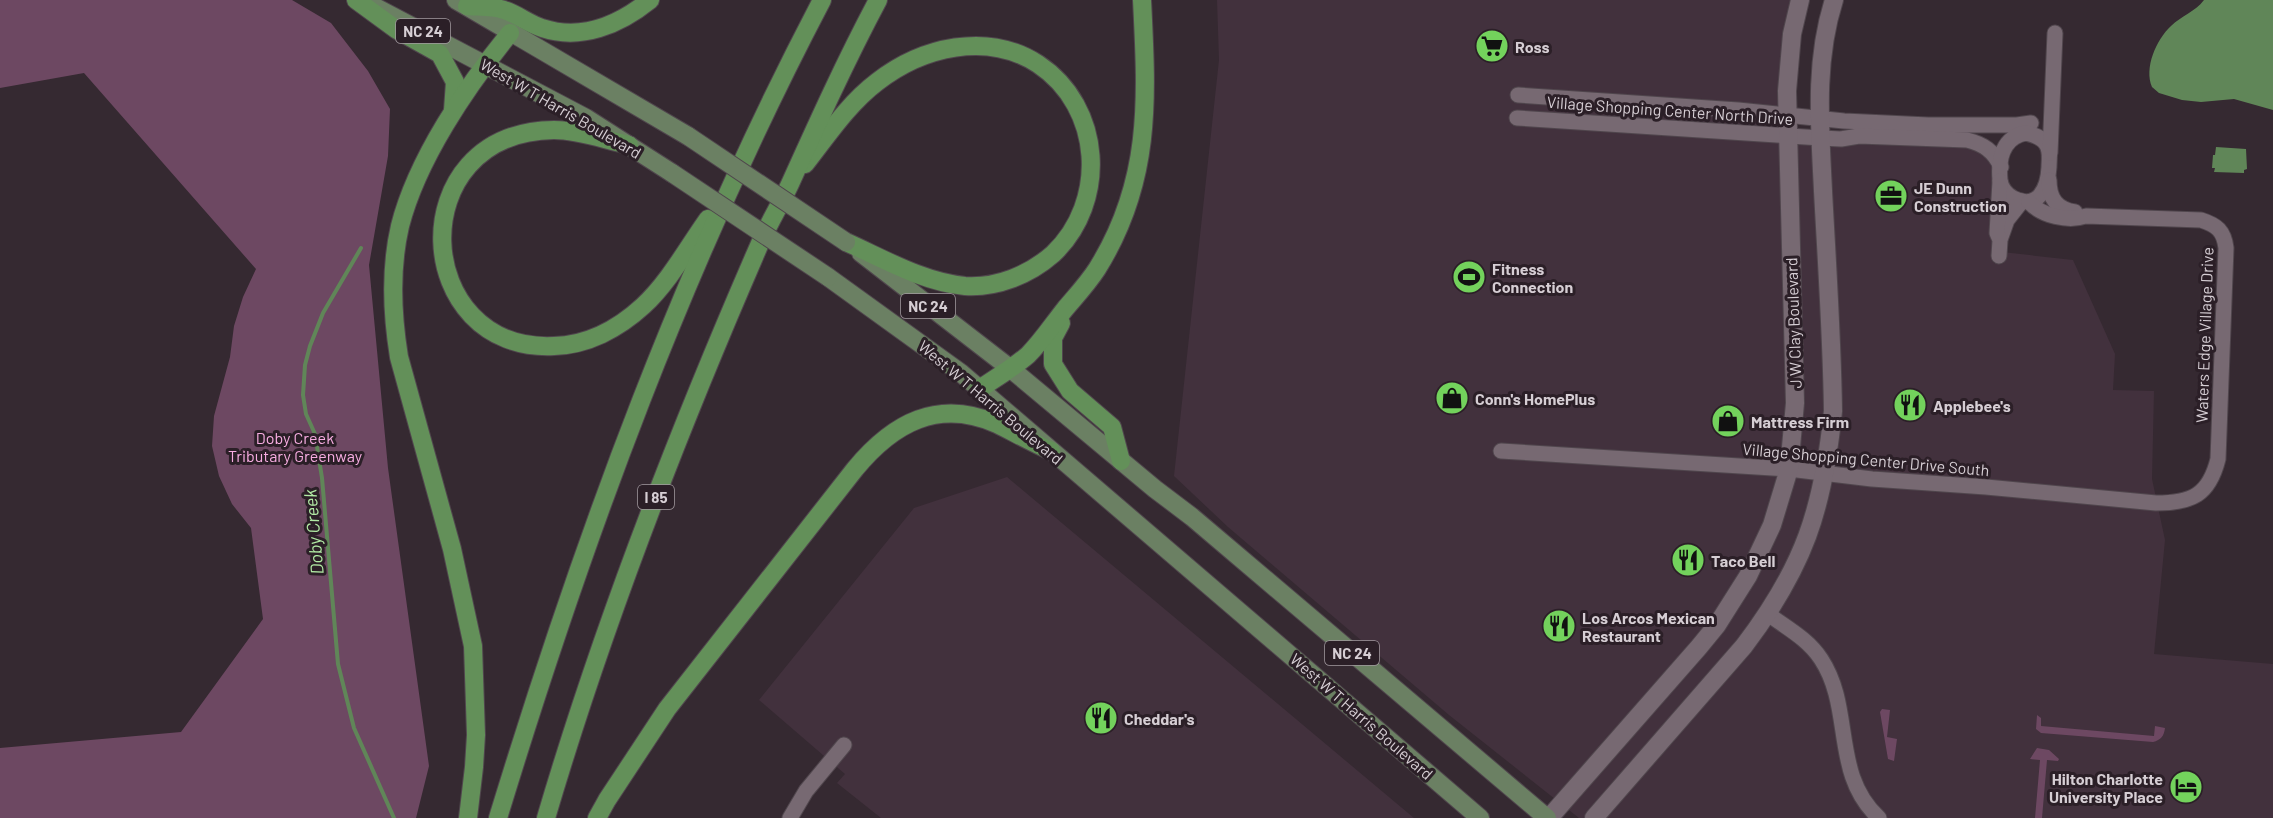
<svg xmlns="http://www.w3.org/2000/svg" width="2273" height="818" viewBox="0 0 2273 818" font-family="Barlow,sans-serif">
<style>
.built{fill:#42313d}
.green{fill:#6d4862}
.water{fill:#608658}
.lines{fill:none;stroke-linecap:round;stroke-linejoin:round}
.stream{stroke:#608658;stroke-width:4}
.minor-casing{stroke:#50464d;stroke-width:17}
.tertiary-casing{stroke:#50464d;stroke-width:20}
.primary-casing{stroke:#50464d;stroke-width:20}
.motorway-casing{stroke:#50464d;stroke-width:20}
.minor{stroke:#776972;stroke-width:15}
.tertiary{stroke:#776972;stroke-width:18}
.primary{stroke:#6b8063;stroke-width:18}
.motorway{stroke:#639059;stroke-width:18}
.primary-bridge-casing{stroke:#50464d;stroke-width:20;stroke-linecap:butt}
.primary-bridge{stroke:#6b8063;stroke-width:18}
.labels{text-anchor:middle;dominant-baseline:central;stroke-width:6;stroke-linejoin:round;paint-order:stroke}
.shield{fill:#2b1f27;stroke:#a39aa0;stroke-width:1.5}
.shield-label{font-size:15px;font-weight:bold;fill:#d6ced4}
.poi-label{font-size:16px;font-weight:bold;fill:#d6ced4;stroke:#2b1f27;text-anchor:start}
.street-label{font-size:16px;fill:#d6ced4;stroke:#2b1f27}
.park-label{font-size:16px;fill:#f8ade2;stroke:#2b1f27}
.water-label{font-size:18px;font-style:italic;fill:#b2eba5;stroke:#2b1f27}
</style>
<rect width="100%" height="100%" fill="#352931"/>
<g class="built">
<path d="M 1217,0 L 1793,0 L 1782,142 L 1861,142 L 1973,147 L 1992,162 L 1993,251 L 2073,260 L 2115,354 L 2113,390 L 2154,391 L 2152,479 L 2165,540 L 2154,654 L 2273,664 L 2273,818 L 1579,818 L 1449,715 L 1228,527 L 1174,476 L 1219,60 Z"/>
<path d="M 1007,477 L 1414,818 L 881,818 L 837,783 L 845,774 L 759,700 L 914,508 Z"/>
</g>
<g class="green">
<path d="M 0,0 L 292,0 L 331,23 L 368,71 L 390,109 L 388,156 L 369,265 L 388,468 L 429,766 L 416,818 L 0,818 L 0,748 L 181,732 L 263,619 L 251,528 L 232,504 L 219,476 L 212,446 L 214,416 L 230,357 L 234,326 L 243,297 L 256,269 L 84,73 L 0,88 Z"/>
<path d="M 1882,709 L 1890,710 L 1887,737 L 1897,739 L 1894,761 L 1888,759 L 1880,712 Z"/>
<path d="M 2037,715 L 2041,718 L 2041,726 L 2154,736 L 2155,726 L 2165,728 C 2164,736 2161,740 2153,742 L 2041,733 L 2036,729 Z"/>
<path d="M 2037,748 L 2049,750 L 2059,759 L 2058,761 L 2047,760 L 2042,818 L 2035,818 L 2040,760 L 2030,759 Z"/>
</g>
<g class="water">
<path d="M 2204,0 L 2273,0 L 2273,110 L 2234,99 L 2201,102 L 2182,100 L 2159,93 L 2152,87 C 2144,68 2156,40 2171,26 C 2181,16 2195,12 2204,0 Z"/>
<path d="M 2216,147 L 2246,149 L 2247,169 L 2244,170 L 2244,173 L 2214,172 L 2215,168 L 2212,168 L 2213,155 L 2215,155 Z"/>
</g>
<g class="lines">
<path class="stream" d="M 361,248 L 323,313 L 310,346 L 305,365 L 303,395 L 306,414 L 315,434 L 322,478 L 338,664 L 354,728 L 394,818"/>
<defs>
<g id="minor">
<path d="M 1518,95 L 1738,110 L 1844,121 L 1928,125 L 2017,125 L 2031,123"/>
<path d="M 1517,118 L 1821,138 L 1841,139 L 1859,136 L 1967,140 C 1983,144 1994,151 2001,167"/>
<path d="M 2026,133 C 2034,135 2042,137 2046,144 C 2051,151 2049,159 2049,167 C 2048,188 2038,211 2013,198 C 2006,194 2001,187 2000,180 C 1998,158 2003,137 2026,133 Z"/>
<path d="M 2050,153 L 2055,33"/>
<path d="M 2049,180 C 2049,199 2057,209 2075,212"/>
<path d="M 2001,237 L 2007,220 L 2022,201"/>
<path d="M 1999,256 L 2000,240 L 1997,233 L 2000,181"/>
<path d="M 1501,451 L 1789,469 L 1872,479 L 1986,487 L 2156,503 C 2192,503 2209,495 2218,459 L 2226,248 C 2224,231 2217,225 2201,220 L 2086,216 C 2068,222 2042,216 2029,202"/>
<path d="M 1768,614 C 1787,628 1808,639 1821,659 C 1854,709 1831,774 1879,818"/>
<path d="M 790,818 L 806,791 L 844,745"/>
</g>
<g id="tertiary">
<path d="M 1549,818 L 1699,647 L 1717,625 L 1748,576 L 1772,525 L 1789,469 L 1795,403 L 1787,91 L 1792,34 L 1800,0"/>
<path d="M 1594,818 L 1744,646 C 1804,567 1823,510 1833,411 C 1832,338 1827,265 1823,191 C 1820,127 1814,62 1834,0"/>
</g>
<g id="primary">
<path d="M 456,0 L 688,136"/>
<path d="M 375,7 L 586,118 L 672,173"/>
<path d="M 861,253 L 1011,369 L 1155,489 L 1192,517 L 1547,818"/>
<path d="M 828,277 L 961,373 L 1480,818"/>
</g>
<g id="motorway">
<path d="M 356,0 L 397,30 L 440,54 L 455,82 L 453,110"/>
<path d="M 467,6 C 478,7 493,6 504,10 C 517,14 529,24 542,28 C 581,41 619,25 650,0"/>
<path d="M 629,145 C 605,140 579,130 554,130 C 399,132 411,353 554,346 C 587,345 618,329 643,306 C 669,282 688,247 708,219"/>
<path d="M 805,164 C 827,136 848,104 877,82 C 922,47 987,31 1038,64 C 1103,107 1108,202 1053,254 C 1029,275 997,288 965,286 C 923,282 884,259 846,242"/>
<path d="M 1061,323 L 1053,338 L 1053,364 L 1070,391 L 1112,427 L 1121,461"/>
<path d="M 979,389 C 996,378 1013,368 1028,355 C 1042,341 1053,324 1065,309 C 1076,296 1088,283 1097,269 C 1152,181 1147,99 1142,0"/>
<path d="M 468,818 L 474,767 L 476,735 L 473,646 L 452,549 L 399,357 C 392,314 390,269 400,226 C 417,159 467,86 510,33"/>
<path d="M 498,818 C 584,536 685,261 822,0"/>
<path d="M 546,818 C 604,621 679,429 761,241 C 770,221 781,203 790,184 C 818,122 846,60 878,0"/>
<path d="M 597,818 L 607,800 L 667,709 L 855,469 C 893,423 938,398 997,424 C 1015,433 1033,443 1051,451"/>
</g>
</defs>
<use href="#minor" class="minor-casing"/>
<use href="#tertiary" class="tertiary-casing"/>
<use href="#primary" class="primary-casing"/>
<use href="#motorway" class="motorway-casing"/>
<use href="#minor" class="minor"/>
<use href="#tertiary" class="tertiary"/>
<use href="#primary" class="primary"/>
<use href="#motorway" class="motorway"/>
<defs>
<g id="primary-bridge">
<path d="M 688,136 L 846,242"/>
<path d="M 672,173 L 828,277"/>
</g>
</defs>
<use href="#primary-bridge" class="primary-bridge-casing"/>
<use href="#primary-bridge" class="primary-bridge"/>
</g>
<defs>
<symbol id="supermarket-disc" viewBox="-11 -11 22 22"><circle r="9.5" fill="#73d25c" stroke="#2b1f27"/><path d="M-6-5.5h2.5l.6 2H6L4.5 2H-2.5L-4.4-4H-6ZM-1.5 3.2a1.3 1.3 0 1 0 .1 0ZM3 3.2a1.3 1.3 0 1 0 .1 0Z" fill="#111"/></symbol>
<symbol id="office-disc" viewBox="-11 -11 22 22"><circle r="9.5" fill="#73d25c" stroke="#2b1f27"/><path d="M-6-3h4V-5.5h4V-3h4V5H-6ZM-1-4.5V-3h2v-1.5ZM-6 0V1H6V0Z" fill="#111"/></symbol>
<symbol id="stadium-disc" viewBox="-11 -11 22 22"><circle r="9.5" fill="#73d25c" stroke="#2b1f27"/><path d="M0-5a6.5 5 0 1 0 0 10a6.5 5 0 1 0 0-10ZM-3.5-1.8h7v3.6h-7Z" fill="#111"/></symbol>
<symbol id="shop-disc" viewBox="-11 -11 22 22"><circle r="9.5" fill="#73d25c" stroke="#2b1f27"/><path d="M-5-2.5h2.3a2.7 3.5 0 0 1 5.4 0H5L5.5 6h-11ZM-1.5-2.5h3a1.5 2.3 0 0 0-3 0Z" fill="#111"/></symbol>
<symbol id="restaurant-disc" viewBox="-11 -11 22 22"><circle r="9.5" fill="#73d25c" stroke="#2b1f27"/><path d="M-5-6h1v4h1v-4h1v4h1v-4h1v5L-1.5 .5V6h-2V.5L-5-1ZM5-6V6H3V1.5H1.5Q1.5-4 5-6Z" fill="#111"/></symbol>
<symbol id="hotel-disc" viewBox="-11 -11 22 22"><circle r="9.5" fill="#73d25c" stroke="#2b1f27"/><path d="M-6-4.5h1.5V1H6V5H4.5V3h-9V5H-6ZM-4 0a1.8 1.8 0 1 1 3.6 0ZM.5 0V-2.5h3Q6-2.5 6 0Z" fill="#111"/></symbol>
</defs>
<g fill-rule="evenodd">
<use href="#supermarket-disc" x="1473" y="27" width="38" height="38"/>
<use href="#office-disc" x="1872" y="177" width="38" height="38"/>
<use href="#stadium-disc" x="1450" y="258" width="38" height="38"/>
<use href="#shop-disc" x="1433" y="379" width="38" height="38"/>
<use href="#restaurant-disc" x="1891" y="386" width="38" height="38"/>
<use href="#shop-disc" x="1709" y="402" width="38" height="38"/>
<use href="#restaurant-disc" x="1669" y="541" width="38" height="38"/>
<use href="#restaurant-disc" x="1540" y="607" width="38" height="38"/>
<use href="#restaurant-disc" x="1082" y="699" width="38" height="38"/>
<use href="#hotel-disc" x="2167" y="768" width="38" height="38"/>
</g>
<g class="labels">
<g class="shield">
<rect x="396" y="19" width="54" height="24" rx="4.5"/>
<rect x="901" y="294" width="54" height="24" rx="4.5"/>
<rect x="638" y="485" width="36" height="24" rx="4.5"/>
<rect x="1325" y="641" width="54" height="24" rx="4.5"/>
</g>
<g class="shield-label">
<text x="423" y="31">NC 24</text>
<text x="928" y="306">NC 24</text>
<text x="656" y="497">I 85</text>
<text x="1352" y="653">NC 24</text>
</g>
<g class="poi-label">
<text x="1515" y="46">Ross</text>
<text x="1914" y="187">JE Dunn<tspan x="1914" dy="18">Construction</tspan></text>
<text x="1492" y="268">Fitness<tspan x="1492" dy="18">Connection</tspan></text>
<text x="1475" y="398">Conn's HomePlus</text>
<text x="1933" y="405">Applebee's</text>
<text x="1751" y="421">Mattress Firm</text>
<text x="1711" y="560">Taco Bell</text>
<text x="1582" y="617">Los Arcos Mexican<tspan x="1582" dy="18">Restaurant</tspan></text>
<text x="1124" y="718">Cheddar's</text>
<text x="2163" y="778" text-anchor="end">Hilton Charlotte<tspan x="2163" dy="18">University Place</tspan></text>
</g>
<g class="street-label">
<text transform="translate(561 108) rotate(30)">West W T Harris Boulevard</text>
<text transform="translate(1670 110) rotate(4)">Village Shopping Center North Drive</text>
<text transform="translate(1793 323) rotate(-92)">J W Clay Boulevard</text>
<text transform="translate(2204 335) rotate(-88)">Waters Edge Village Drive</text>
<text transform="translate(991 402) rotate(40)">West W T Harris Boulevard</text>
<text transform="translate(1866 459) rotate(5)">Village Shopping Center Drive South</text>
<text transform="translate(1362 716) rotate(41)">West W T Harris Boulevard</text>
</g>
<g class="park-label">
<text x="295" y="437">Doby Creek<tspan x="295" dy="18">Tributary Greenway</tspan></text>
</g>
<g class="water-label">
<text transform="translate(313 532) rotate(-95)">Doby Creek</text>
</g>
</g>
</svg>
